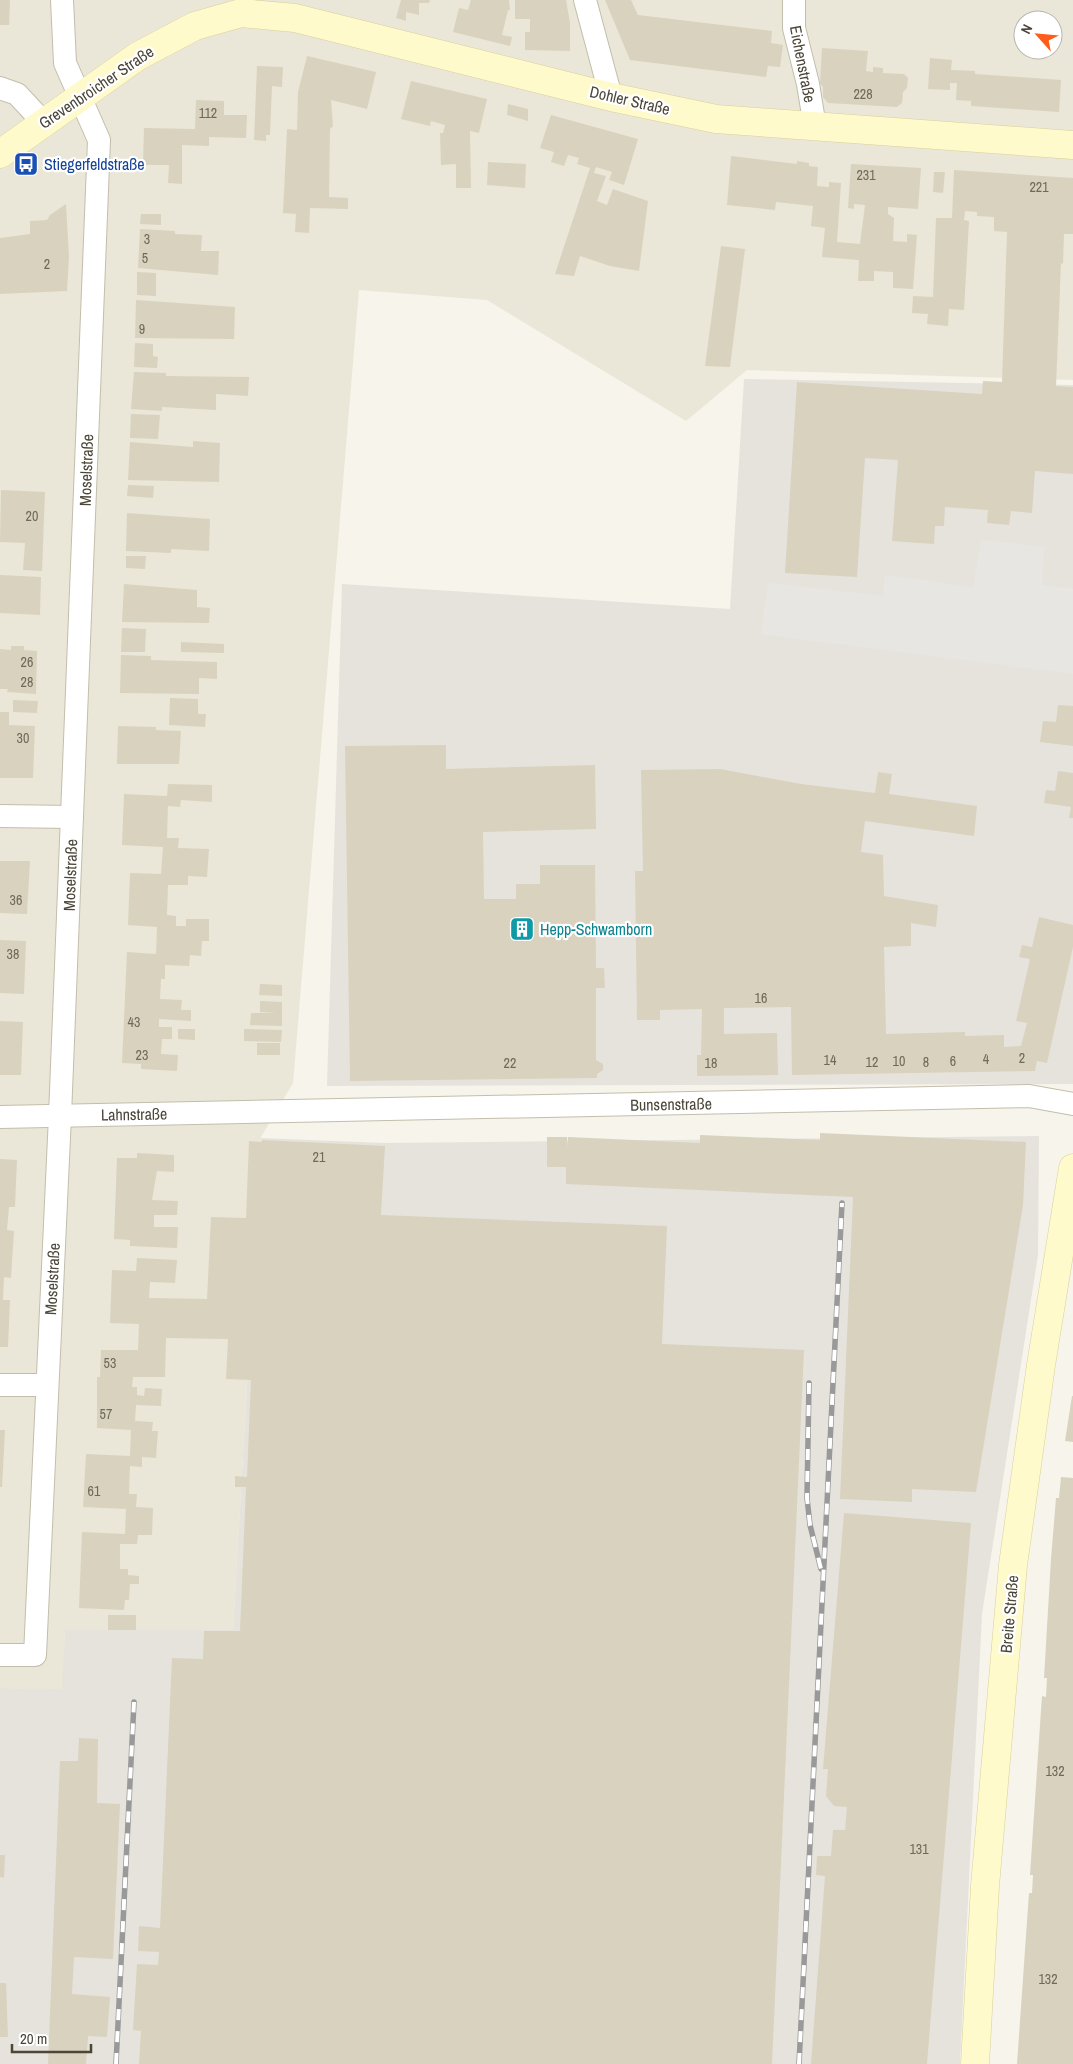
<svg xmlns="http://www.w3.org/2000/svg" width="1073" height="2064" viewBox="0 0 1073 2064" font-family="'Archivo Narrow',sans-serif">
<style>
.residential{fill:#eae7d8;fill-rule:evenodd}
.industrial{fill:#e6e3dc}
.parking{fill:#e8e6e2}
.building{fill:#d9d2bf}
.lines{fill:none;stroke-linecap:round;stroke-linejoin:round}
.minor-casing{stroke:#c3beac;stroke-width:24}
.secondary-casing{stroke:#d9d098;stroke-width:29}
.minor{stroke:#fff;stroke-width:22}
.secondary{stroke:#fffacc;stroke-width:28}
.rail-casing{stroke:#999;stroke-width:5.5}
.rail{stroke:#fff;stroke-width:4;stroke-dasharray:11;stroke-linecap:butt}
.labels{text-anchor:middle;dominant-baseline:central;stroke-width:4.5;stroke-linejoin:round;paint-order:stroke}
.number-label{font-size:14px;fill:#6e695a}
.street-label{font-size:16px;fill:#4b4638;stroke:#fff}
.transit-label{font-size:16px;fill:#164399;stroke:#fff;text-anchor:start}
.culture-label{font-size:16px;fill:#0d838f;stroke:#fff;text-anchor:start}
</style>
<rect width="100%" height="100%" fill="#f6f4eb"/>
<path class="residential" d="M 0,0 L 1073,0 L 1073,380 L 747,370 L 686,421 L 487,300 L 359,290 L 293,1083 L 261,1137 L 233,1631 L 65,1630 L 63,1690 L 0,1688 ZM 1023,20 L 1053,20 L 1053,50 L 1023,50 Z"/>
<g class="industrial">
<path d="M 744,379 L 1073,385 L 1073,1084 L 327,1086 L 342,584 L 730,609 Z"/>
<path d="M 1039,1136 L 1038,1255 L 982,1614 L 960,2064 L 0,2064 L 0,1688 L 62,1689 L 65,1630 L 233,1630 L 261,1138 L 384,1143 Z"/>
</g>
<path class="parking" d="M 981,540 L 1044,547 L 1042,585 L 1073,589 L 1073,674 L 761,634 L 768,583 L 883,596 L 885,575 L 973,587 Z"/>
<g class="building">
<path d="M 0,0 L 10,0 L 9,25 L 0,25 Z"/>
<path d="M 401,0 L 430,0 L 429,3 L 419,3 L 419,15 L 406,12 L 406,21 L 396,18 Z"/>
<path d="M 471,0 L 509,0 L 510,10 L 508,10 L 502,35 L 512,37 L 510,46 L 453,32 L 459,8 L 468,10 Z"/>
<path d="M 515,0 L 566,0 L 570,23 L 570,51 L 525,50 L 525,32 L 530,32 L 530,19 L 515,19 Z"/>
<path d="M 605,0 L 631,0 L 638,15 L 772,31 L 771,43 L 783,45 L 780,67 L 768,66 L 766,77 L 630,60 Z"/>
<path d="M 822,48 L 868,51 L 866,71 L 873,72 L 873,67 L 883,68 L 883,73 L 904,74 L 908,78 L 907,88 L 903,92 L 902,103 L 897,107 L 828,103 L 823,97 L 823,87 L 820,83 Z"/>
<path d="M 307,56 L 376,72 L 367,109 L 331,100 L 333,126 L 330,129 L 329,197 L 348,198 L 348,209 L 310,208 L 309,233 L 295,232 L 296,214 L 283,213 L 287,129 L 297,130 L 298,92 Z"/>
<path d="M 930,58 L 952,60 L 951,70 L 975,71 L 975,74 L 1061,80 L 1059,112 L 971,106 L 971,101 L 956,100 L 957,83 L 950,83 L 950,90 L 928,89 Z"/>
<path d="M 257,66 L 283,67 L 282,87 L 272,86 L 270,135 L 266,135 L 266,141 L 254,140 Z"/>
<path d="M 411,81 L 487,99 L 479,133 L 470,131 L 471,188 L 456,188 L 456,164 L 441,165 L 440,133 L 443,133 L 445,125 L 431,121 L 430,126 L 401,119 Z"/>
<path d="M 196,100 L 224,101 L 224,115 L 247,115 L 246,138 L 209,137 L 209,146 L 182,145 L 182,184 L 168,183 L 169,165 L 143,165 L 144,128 L 195,129 Z"/>
<path d="M 508,104 L 528,109 L 528,121 L 507,115 Z"/>
<path d="M 551,115 L 638,139 L 624,185 L 609,180 L 612,172 L 596,167 L 594,173 L 606,176 L 597,201 L 607,205 L 613,189 L 648,201 L 639,271 L 610,266 L 580,256 L 574,276 L 555,274 L 590,168 L 577,164 L 579,158 L 568,155 L 564,166 L 551,162 L 554,152 L 540,148 Z"/>
<path d="M 731,156 L 797,164 L 797,161 L 809,163 L 809,166 L 818,167 L 817,186 L 829,187 L 829,182 L 841,183 L 837,242 L 860,244 L 865,205 L 854,204 L 854,209 L 848,208 L 851,164 L 921,168 L 918,209 L 888,207 L 888,214 L 894,218 L 893,241 L 907,242 L 907,234 L 917,235 L 913,289 L 893,288 L 893,272 L 874,271 L 874,281 L 858,281 L 859,260 L 822,257 L 825,228 L 811,226 L 813,206 L 776,202 L 775,210 L 727,205 Z"/>
<path d="M 488,162 L 526,164 L 525,188 L 487,185 Z"/>
<path d="M 954,170 L 1073,178 L 1073,234 L 1064,234 L 1063,264 L 1061,263 L 1056,386 L 1073,387 L 1073,474 L 1035,471 L 1032,513 L 1011,511 L 1009,525 L 987,523 L 988,510 L 945,507 L 944,526 L 935,526 L 934,544 L 892,541 L 898,460 L 865,458 L 857,577 L 785,573 L 797,382 L 982,394 L 983,381 L 1002,382 L 1007,232 L 994,231 L 994,217 L 977,216 L 977,212 L 965,211 L 964,220 L 969,221 L 964,310 L 949,309 L 948,326 L 927,324 L 928,314 L 912,313 L 913,296 L 933,297 L 936,218 L 952,218 Z"/>
<path d="M 934,172 L 945,172 L 943,193 L 933,192 Z"/>
<path d="M 66,204 L 69,257 L 67,291 L 0,294 L 0,238 L 30,234 L 30,221 L 47,220 L 50,215 Z"/>
<path d="M 141,214 L 161,214 L 161,225 L 140,224 Z"/>
<path d="M 140,229 L 175,231 L 175,234 L 202,235 L 201,251 L 219,251 L 218,275 L 138,268 Z"/>
<path d="M 721,246 L 745,249 L 730,367 L 705,366 Z"/>
<path d="M 137,272 L 156,273 L 156,296 L 137,295 Z"/>
<path d="M 136,300 L 235,307 L 234,339 L 135,338 Z"/>
<path d="M 135,343 L 153,344 L 153,356 L 158,357 L 157,368 L 134,367 Z"/>
<path d="M 134,372 L 166,373 L 166,376 L 249,377 L 248,396 L 216,394 L 216,410 L 162,407 L 162,411 L 131,409 Z"/>
<path d="M 131,414 L 160,415 L 158,439 L 130,438 Z"/>
<path d="M 193,441 L 220,443 L 219,482 L 128,480 L 130,442 L 193,447 Z"/>
<path d="M 128,485 L 154,486 L 153,498 L 127,496 Z"/>
<path d="M 1,490 L 45,492 L 42,571 L 23,570 L 25,543 L 0,542 Z"/>
<path d="M 127,513 L 210,519 L 209,551 L 171,549 L 171,553 L 126,551 Z"/>
<path d="M 126,556 L 146,556 L 145,569 L 126,568 Z"/>
<path d="M 0,575 L 41,577 L 40,615 L 0,613 Z"/>
<path d="M 124,584 L 197,590 L 197,607 L 210,608 L 209,623 L 122,622 Z"/>
<path d="M 122,628 L 146,629 L 145,652 L 121,652 Z"/>
<path d="M 181,642 L 224,644 L 224,653 L 181,652 Z"/>
<path d="M 11,646 L 24,646 L 24,650 L 37,651 L 36,694 L 7,692 L 8,689 L 0,689 L 0,649 L 11,650 Z"/>
<path d="M 121,655 L 151,656 L 151,660 L 217,662 L 217,679 L 199,678 L 199,694 L 120,693 Z"/>
<path d="M 170,698 L 198,699 L 198,714 L 206,714 L 205,727 L 169,725 Z"/>
<path d="M 13,700 L 38,701 L 37,713 L 13,712 Z"/>
<path d="M 1058,705 L 1073,706 L 1073,746 L 1040,742 L 1043,721 L 1056,722 Z"/>
<path d="M 0,712 L 9,712 L 9,725 L 35,726 L 33,778 L 0,778 Z"/>
<path d="M 118,726 L 156,727 L 156,730 L 181,731 L 179,764 L 117,764 Z"/>
<path d="M 446,745 L 446,769 L 595,765 L 596,829 L 483,832 L 484,899 L 516,899 L 516,884 L 540,884 L 540,865 L 595,865 L 596,968 L 604,968 L 605,988 L 596,988 L 596,1060 L 603,1064 L 603,1070 L 597,1074 L 597,1078 L 350,1081 L 345,746 Z"/>
<path d="M 720,769 L 801,784 L 875,793 L 878,772 L 892,774 L 889,794 L 977,806 L 974,836 L 865,821 L 861,852 L 883,855 L 884,896 L 938,905 L 936,927 L 911,923 L 911,946 L 884,947 L 886,1034 L 965,1032 L 965,1036 L 1004,1035 L 1004,1047 L 1021,1046 L 1027,1023 L 1016,1021 L 1030,959 L 1019,957 L 1022,945 L 1032,947 L 1039,917 L 1073,925 L 1073,947 L 1047,1063 L 1037,1061 L 1035,1071 L 792,1075 L 791,1007 L 724,1008 L 724,1034 L 777,1033 L 778,1075 L 697,1076 L 697,1055 L 701,1055 L 702,1009 L 660,1010 L 660,1020 L 637,1020 L 635,871 L 643,871 L 641,770 Z"/>
<path d="M 1058,771 L 1073,773 L 1073,818 L 1069,818 L 1071,807 L 1044,803 L 1046,790 L 1055,791 Z"/>
<path d="M 168,784 L 212,785 L 212,802 L 181,800 L 180,807 L 168,806 L 167,838 L 179,838 L 178,848 L 209,849 L 207,877 L 188,876 L 188,885 L 168,885 L 167,915 L 176,916 L 176,926 L 186,926 L 186,919 L 209,919 L 209,941 L 202,941 L 201,956 L 190,955 L 189,966 L 165,965 L 165,979 L 161,979 L 160,999 L 182,1000 L 181,1010 L 191,1010 L 191,1021 L 159,1019 L 159,1027 L 172,1027 L 172,1039 L 162,1039 L 161,1054 L 178,1055 L 177,1071 L 141,1069 L 141,1064 L 122,1063 L 127,952 L 156,954 L 157,927 L 128,925 L 130,873 L 161,874 L 163,847 L 122,845 L 124,794 L 167,796 Z"/>
<path d="M 0,861 L 30,861 L 27,914 L 0,913 Z"/>
<path d="M 0,940 L 26,941 L 24,994 L 0,993 Z"/>
<path d="M 260,984 L 282,985 L 282,996 L 259,995 Z"/>
<path d="M 260,1001 L 282,1002 L 282,1026 L 250,1025 L 251,1013 L 276,1013 L 260,1012 Z"/>
<path d="M 0,1021 L 23,1022 L 21,1075 L 0,1075 Z"/>
<path d="M 178,1029 L 195,1029 L 195,1040 L 178,1039 Z"/>
<path d="M 244,1029 L 282,1030 L 281,1042 L 244,1041 Z"/>
<rect x="257" y="1043" width="23" height="12"/>
<path d="M 820,1133 L 1026,1142 L 1023,1205 L 976,1492 L 912,1489 L 912,1502 L 840,1499 L 853,1197 L 566,1184 L 566,1167 L 547,1167 L 547,1137 L 567,1137 L 567,1148 L 568,1137 L 700,1143 L 700,1135 L 820,1140 Z"/>
<path d="M 262,1140 L 385,1146 L 381,1215 L 667,1226 L 662,1344 L 804,1350 L 772,2064 L 139,2064 L 141,2031 L 133,2030 L 137,1964 L 158,1965 L 159,1952 L 138,1951 L 139,1926 L 160,1928 L 172,1658 L 203,1659 L 204,1631 L 240,1631 L 246,1487 L 235,1487 L 235,1476 L 247,1477 L 251,1380 L 226,1379 L 228,1339 L 166,1338 L 165,1377 L 133,1377 L 132,1387 L 137,1387 L 137,1395 L 144,1396 L 145,1388 L 162,1389 L 161,1406 L 136,1405 L 135,1421 L 153,1422 L 152,1431 L 158,1431 L 156,1458 L 142,1457 L 142,1467 L 130,1466 L 129,1494 L 137,1494 L 136,1507 L 153,1508 L 152,1535 L 138,1535 L 137,1544 L 120,1544 L 120,1569 L 128,1569 L 128,1575 L 139,1576 L 139,1584 L 130,1584 L 129,1600 L 125,1600 L 124,1610 L 79,1608 L 82,1532 L 125,1534 L 126,1509 L 83,1507 L 86,1454 L 130,1456 L 131,1430 L 97,1428 L 97,1377 L 100,1377 L 101,1350 L 138,1350 L 139,1324 L 110,1323 L 112,1270 L 136,1271 L 137,1258 L 177,1260 L 175,1283 L 150,1282 L 149,1298 L 207,1299 L 211,1217 L 246,1218 L 249,1141 L 262,1142 Z"/>
<path d="M 137,1153 L 174,1155 L 174,1172 L 157,1171 L 152,1200 L 178,1201 L 177,1215 L 154,1215 L 154,1227 L 178,1227 L 177,1248 L 130,1246 L 130,1240 L 114,1239 L 117,1158 L 137,1158 Z"/>
<path d="M 0,1159 L 17,1160 L 15,1207 L 9,1207 L 7,1230 L 14,1231 L 11,1278 L 4,1277 L 3,1300 L 10,1300 L 8,1347 L 0,1347 Z"/>
<path d="M 1072,1396 L 1073,1396 L 1073,1442 L 1065,1441 Z"/>
<path d="M 0,1430 L 5,1430 L 2,1487 L 0,1487 Z"/>
<path d="M 1061,1477 L 1073,1478 L 1073,2064 L 1017,2064 L 1029,1893 L 1032,1893 L 1033,1875 L 1030,1875 L 1040,1725 L 1042,1696 L 1046,1697 L 1047,1678 L 1044,1678 L 1051,1559 L 1056,1498 L 1059,1498 Z"/>
<path d="M 844,1513 L 971,1523 L 927,2064 L 811,2064 L 825,1876 L 816,1875 L 817,1856 L 831,1856 L 833,1830 L 845,1830 L 847,1807 L 834,1806 L 826,1796 L 828,1769 L 823,1769 Z"/>
<rect x="108" y="1615" width="28" height="15"/>
<path d="M 79,1738 L 98,1739 L 97,1803 L 120,1804 L 113,1959 L 74,1957 L 72,1994 L 110,1997 L 107,2037 L 88,2036 L 86,2064 L 48,2064 L 60,1761 L 78,1761 Z"/>
<path d="M 0,1855 L 5,1855 L 4,1878 L 0,1877 Z"/>
<path d="M 0,1983 L 6,1983 L 8,2037 L 0,2037 Z"/>
</g>
<g class="lines">
<defs>
<g id="minor">
<path d="M 585,0 L 611,97"/>
<path d="M 794,0 L 794,28 L 808,84 L 815,127"/>
<path d="M 0,88 L 17,94 L 43,122"/>
<path d="M 0,816 L 72,817"/>
<path d="M 0,1117 L 1029,1096 L 1073,1104"/>
<path d="M 0,1385 L 47,1385"/>
<path d="M 0,1655 L 35,1655 L 60,1116 L 99,140 L 65,63 L 62,0"/>
</g>
<g id="secondary">
<path d="M 0,154 L 138,56 L 195,26 L 241,13 L 295,18 L 611,97 L 716,119 L 1073,145"/>
<path d="M 975,2064 L 985,1886 L 1013,1565 L 1041,1365 L 1073,1168"/>
</g>
</defs>
<use href="#minor" class="minor-casing"/>
<use href="#secondary" class="secondary-casing"/>
<use href="#minor" class="minor"/>
<use href="#secondary" class="secondary"/>
<defs>
<g id="rail">
<path d="M 809,1383 L 807,1498 L 810,1525 L 821,1569"/>
<path d="M 116,2064 L 134,1702"/>
<path d="M 799,2064 L 842,1203"/>
</g>
</defs>
<use href="#rail" class="rail-casing"/>
<use href="#rail" class="rail"/>
</g>
<defs>
<symbol id="bus-square" viewBox="-11 -11 22 22"><rect x="-9" y="-9" width="18" height="18" rx="4" fill="#1a4fb4" stroke="#fff"/><path d="M-5-6H5V4H4V6H2V4H-2V6H-4V4H-5ZM-3.5-4V0h7V-4ZM-3.5 1.2v1.5H-2V1.2ZM2 1.2v1.5H3.5V1.2Z" fill="#fff"/></symbol>
<symbol id="building-square" viewBox="-11 -11 22 22"><rect x="-9" y="-9" width="18" height="18" rx="4" fill="#0f9aa8" stroke="#fff"/><path d="M-4-6H4V6H1V3H-1V6H-4ZM-2.5-4.3h1.7v1.8h-1.7ZM.8-4.3h1.7v1.8H.8ZM-2.5-1h1.7V.8h-1.7ZM.8-1h1.7V.8H.8Z" fill="#fff"/></symbol>
</defs>
<g fill-rule="evenodd">
<use href="#bus-square" x="12" y="150" width="28" height="28"/>
<use href="#building-square" x="508" y="915" width="28" height="28"/>
</g>
<g class="labels">
<g class="number-label">
<text x="863" y="94">228</text>
<text x="208" y="113">112</text>
<text x="866" y="175">231</text>
<text x="1039" y="187">221</text>
<text x="147" y="239">3</text>
<text x="145" y="258">5</text>
<text x="47" y="264">2</text>
<text x="142" y="329">9</text>
<text x="32" y="516">20</text>
<text x="27" y="662">26</text>
<text x="27" y="682">28</text>
<text x="23" y="738">30</text>
<text x="16" y="900">36</text>
<text x="13" y="954">38</text>
<text x="761" y="998">16</text>
<text x="134" y="1022">43</text>
<text x="142" y="1055">23</text>
<text x="1022" y="1058">2</text>
<text x="986" y="1059">4</text>
<text x="830" y="1060">14</text>
<text x="899" y="1061">10</text>
<text x="953" y="1061">6</text>
<text x="872" y="1062">12</text>
<text x="926" y="1062">8</text>
<text x="510" y="1063">22</text>
<text x="711" y="1063">18</text>
<text x="319" y="1157">21</text>
<text x="110" y="1363">53</text>
<text x="106" y="1414">57</text>
<text x="94" y="1491">61</text>
<text x="1055" y="1771">132</text>
<text x="919" y="1849">131</text>
<text x="1048" y="1979">132</text>
</g>
<g class="street-label">
<text transform="translate(803 64) rotate(79)">Eichenstraße</text>
<text transform="translate(96 87) rotate(-34)">Grevenbroicher Straße</text>
<text transform="translate(630 100) rotate(13)">Dohler Straße</text>
<text transform="translate(86 470) rotate(-88)">Moselstraße</text>
<text transform="translate(70 875) rotate(-88)">Moselstraße</text>
<text transform="translate(671 1104) rotate(-1)">Bunsenstraße</text>
<text transform="translate(134 1114) rotate(-1)">Lahnstraße</text>
<text transform="translate(52 1279) rotate(-87)">Moselstraße</text>
<text transform="translate(1009 1614) rotate(-85)">Breite Straße</text>
</g>
<g class="transit-label">
<text x="44" y="164">Stiegerfeldstraße</text>
</g>
<g class="culture-label">
<text x="540" y="929">Hepp-Schwamborn</text>
</g>
</g>
<g transform="translate(1038 35) rotate(297)"><circle r="24" fill="#ffffff" stroke="#b7b5af"/>
<path d="M0-4L9 19L0 12L-9 19Z" fill="#ff5b19"/>
<text y="-8" font-size="14" font-weight="bold" text-anchor="middle" fill="#4b4638">N</text>
</g>
<path d="M12 2044v8h79v-8" fill="none" stroke="#4b4638" stroke-width="2.5"/>
<text x="20" y="2044" font-size="15" fill="#4b4638" stroke="#ffffff" stroke-width="4" paint-order="stroke">20 m</text>
</svg>
